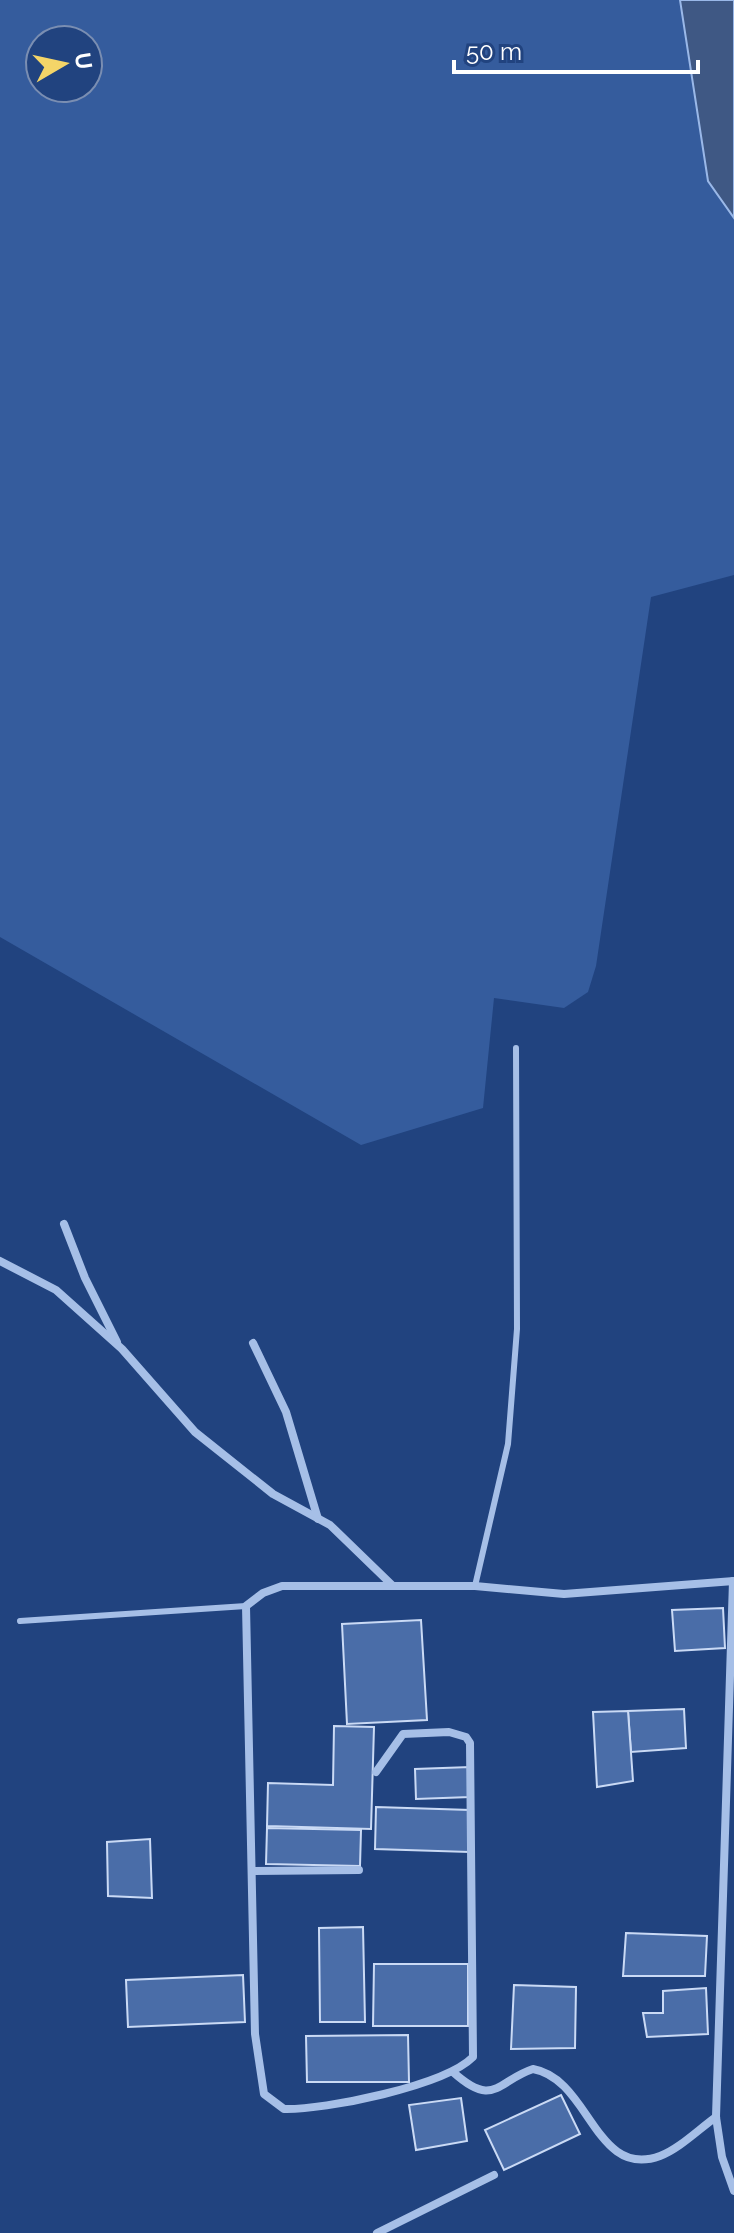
<svg xmlns="http://www.w3.org/2000/svg" width="734" height="2233" viewBox="0 0 734 2233" font-family="Raleway,sans-serif">
<style>
.green{fill:#355c9d;fill-rule:evenodd}
.water{fill:#3f5884;stroke:#9ab8e8;stroke-width:2}
.building{fill:#4a6da8;stroke:#cadaf5;stroke-width:2}
.lines{fill:none;stroke-linecap:round;stroke-linejoin:round}
.service{stroke:#a6bfe7;stroke-width:6}
.minor{stroke:#a6bfe7;stroke-width:8}
</style>
<rect width="100%" height="100%" fill="#21437f"/>
<path class="green" d="M 0,0 L 680,0 L 708,181 L 734,218 L 734,575 L 651,597 L 596,966 L 588,992 L 564,1008 L 494,998 L 483,1108 L 361,1145 L 0,937 ZM 40,40 L 88,40 L 88,88 L 40,88 Z"/>
<path class="water" d="M 680,0 L 734,0 L 734,218 L 708,181 Z"/>
<g class="building">
<path d="M 723,1608 L 725,1648 L 675,1651 L 672,1610 Z"/>
<path d="M 421,1620 L 427,1720 L 347,1724 L 342,1624 Z"/>
<path d="M 684,1709 L 686,1748 L 631,1752 L 628,1711 Z"/>
<path d="M 628,1711 L 633,1781 L 597,1787 L 593,1712 Z"/>
<path d="M 334,1726 L 374,1727 L 371,1829 L 267,1826 L 268,1783 L 333,1785 Z"/>
<path d="M 470,1767 L 470,1797 L 416,1799 L 415,1769 Z"/>
<path d="M 376,1807 L 470,1810 L 469,1852 L 375,1849 Z"/>
<path d="M 267,1828 L 361,1830 L 360,1866 L 266,1864 Z"/>
<path d="M 150,1839 L 152,1898 L 108,1896 L 107,1842 Z"/>
<path d="M 363,1927 L 365,2022 L 320,2022 L 319,1928 Z"/>
<path d="M 626,1933 L 707,1936 L 705,1976 L 623,1976 Z"/>
<path d="M 374,1964 L 468,1964 L 468,2026 L 373,2026 Z"/>
<path d="M 243,1975 L 245,2022 L 128,2027 L 126,1980 Z"/>
<path d="M 514,1985 L 576,1987 L 575,2048 L 511,2049 Z"/>
<path d="M 706,1988 L 708,2034 L 647,2037 L 643,2013 L 663,2013 L 663,1991 Z"/>
<path d="M 408,2035 L 409,2082 L 307,2082 L 306,2036 Z"/>
<path d="M 561,2095 L 580,2134 L 504,2170 L 485,2130 Z"/>
<path d="M 461,2098 L 467,2141 L 416,2150 L 409,2105 Z"/>
</g>
<g class="lines">
<g class="service">
<path d="M 475,1586 L 508,1444 L 517,1329 L 516,1048"/>
<path d="M 20,1621 L 246,1606"/>
</g>
<g class="minor">
<path d="M 64,1224 L 85,1278 L 117,1342"/>
<path d="M 0,1261 L 56,1290 L 122,1349 L 195,1432 L 273,1494 L 330,1525 L 392,1585"/>
<path d="M 253,1343 L 286,1412 L 318,1519"/>
<path d="M 733,1581 L 716,2117 L 722,2157 L 734,2191"/>
<path d="M 376,1772 L 403,1734 L 449,1732 L 466,1737 L 470,1743 L 473,2057 C 444,2086 325,2110 284,2109 L 264,2094 L 255,2034 L 246,1606 L 263,1593 L 282,1586 L 475,1586 L 564,1594 L 734,1581"/>
<path d="M 253,1871 L 359,1870"/>
<path d="M 453,2072 C 494,2109 497,2081 533,2069 C 590,2079 595,2180 660,2156 C 679,2149 699,2129 716,2117"/>
<path d="M 377,2233 L 494,2175"/>
</g>
</g>
<g transform="translate(64 64) rotate(81)"><circle r="38" fill="#21437f" stroke="#7a8eb2" stroke-width="2"/>
<path d="M0-6L14 30L0 20L-14 30Z" fill="#f4d568"/>
<text y="-12" font-size="22" font-weight="bold" text-anchor="middle" fill="#ffffff">U</text>
</g>
<path d="M454 60v12h244v-12" fill="none" stroke="#ffffff" stroke-width="4"/>
<text x="466" y="60" font-size="24" fill="#ffffff" stroke="#21437f" stroke-width="6" paint-order="stroke">50 m</text>
</svg>
